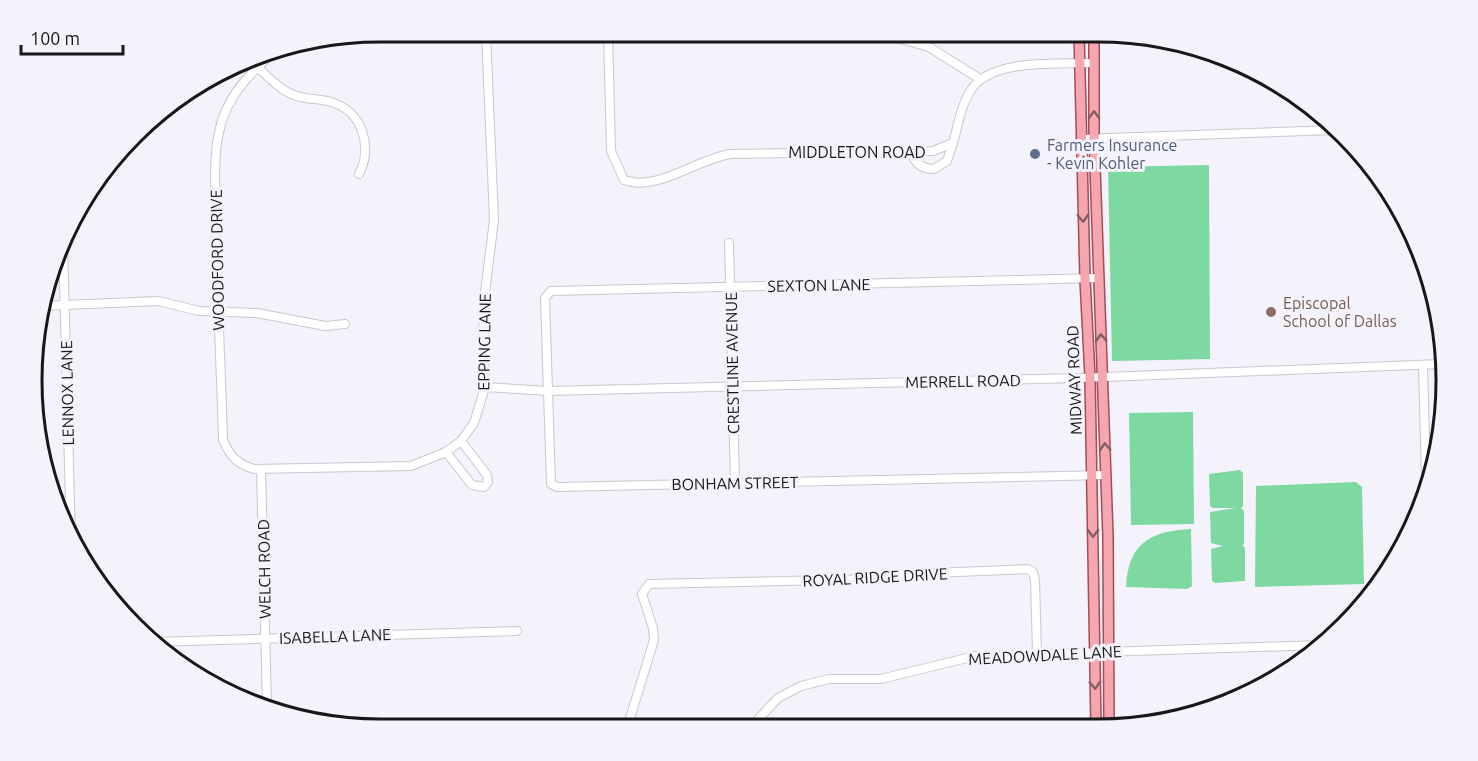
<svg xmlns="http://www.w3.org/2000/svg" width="1478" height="761" viewBox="0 0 1478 761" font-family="Ubuntu,sans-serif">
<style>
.green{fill:#7dd8a1}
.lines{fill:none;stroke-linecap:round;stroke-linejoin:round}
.minor-casing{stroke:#c8c7cf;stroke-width:10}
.major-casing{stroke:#a34e58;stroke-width:12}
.minor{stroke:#fff;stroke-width:8}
.major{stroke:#f5a6af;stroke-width:9}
.oneway{stroke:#865f64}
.service-dot{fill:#5c6f8a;stroke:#f4f3fb;stroke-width:2}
.education-dot{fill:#8d6e63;stroke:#f4f3fb;stroke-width:2}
.labels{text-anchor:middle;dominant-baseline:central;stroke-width:6;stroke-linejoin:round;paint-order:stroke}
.service-label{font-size:16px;fill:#4e5e75;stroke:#f4f3fb;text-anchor:start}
.street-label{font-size:16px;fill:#18181a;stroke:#f4f3fb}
.education-label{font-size:16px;fill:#785e54;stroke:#f4f3fb;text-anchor:start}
.rim{fill:none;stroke:#18181a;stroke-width:3}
</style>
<rect width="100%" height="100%" fill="#f4f3fb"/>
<g class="green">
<path d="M 1209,165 L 1210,359 L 1112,361 L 1108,167 Z"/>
<path d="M 1193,412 L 1194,524 L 1131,525 L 1129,413 Z"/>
<path d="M 1240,470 L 1243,473 L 1243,506 L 1241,508 L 1244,511 L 1244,544 L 1242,545 L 1245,548 L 1245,581 L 1215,583 L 1212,581 L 1211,549 L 1223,546 L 1211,543 L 1210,512 L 1236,508 L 1213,508 L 1210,506 L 1209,474 Z"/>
<path d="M 1356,482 L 1362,487 L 1364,584 L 1255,587 L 1256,486 Z"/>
<path d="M 1191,529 L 1192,586 L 1187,589 L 1126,587 C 1128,544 1149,531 1191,529 Z"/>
</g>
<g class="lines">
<defs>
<g id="minor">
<path d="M 608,32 L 611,151 L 624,180 C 657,192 695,160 730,154 L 933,151 L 953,143 C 958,126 961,105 971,90 C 991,58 1060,64 1094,63"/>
<path d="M 875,32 L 929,47 L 980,79"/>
<path d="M 608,35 L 771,32"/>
<path d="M 279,48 C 257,66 234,88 224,115 C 211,149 216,189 216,224 C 217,296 221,368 223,440 C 230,456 237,464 254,469 L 411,466 L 446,452 L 461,441 L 474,423 L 485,387 L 483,309 L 494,220 L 486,32"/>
<path d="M 250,60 C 263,71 277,89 294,95 C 305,100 319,98 331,102 C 363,111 373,148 359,174"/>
<path d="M 1081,139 L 1333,130"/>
<path d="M 911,151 C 914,163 922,169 934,169 L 947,161 L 953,143"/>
<path d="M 729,243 L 735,483"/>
<path d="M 63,246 L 71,539"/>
<path d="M 1098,278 L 551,291 L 545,298 L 551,484 L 557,487 L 1106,475"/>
<path d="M 41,306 L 158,301 L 199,311 L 257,313 L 325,326 L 345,324"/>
<path d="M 1423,365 L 1426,477"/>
<path d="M 485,387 L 548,391 L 1080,378 L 1441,364"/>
<path d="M 446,452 L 472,485 L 484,487 L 488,482 L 487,475 L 461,441"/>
<path d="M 261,470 L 267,705"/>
<path d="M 58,502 L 70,502"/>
<path d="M 154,642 L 517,631"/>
<path d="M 627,728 L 654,640 L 653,628 L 642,594 L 649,584 L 876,579 L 909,574 L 1028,569 L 1033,572 L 1035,580 L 1037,653"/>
<path d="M 750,728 L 778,698 L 801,686 L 829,679 L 881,679 L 975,656 L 1323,645"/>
</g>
<g id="major">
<path d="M 1079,32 L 1085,279 L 1090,377 L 1096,727"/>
<path d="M 1094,32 L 1094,138 L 1108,536 L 1109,727"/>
</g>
</defs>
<use href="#minor" class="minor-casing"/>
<use href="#major" class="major-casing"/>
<use href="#minor" class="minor"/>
<use href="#major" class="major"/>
</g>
<defs><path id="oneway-chevron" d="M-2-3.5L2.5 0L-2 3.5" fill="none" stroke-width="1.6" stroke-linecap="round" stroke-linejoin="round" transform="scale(1.5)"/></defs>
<g class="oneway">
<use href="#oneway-chevron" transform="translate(1094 115) rotate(-90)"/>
<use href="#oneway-chevron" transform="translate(1083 218) rotate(88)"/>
<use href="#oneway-chevron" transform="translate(1101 338) rotate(-92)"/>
<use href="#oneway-chevron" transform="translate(1105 447) rotate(-92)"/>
<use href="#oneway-chevron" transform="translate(1093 533) rotate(90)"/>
<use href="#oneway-chevron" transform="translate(1095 685) rotate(88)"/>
</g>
<circle class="service-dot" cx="1035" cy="154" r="6"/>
<circle class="education-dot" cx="1271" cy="312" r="6"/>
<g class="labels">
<g class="service-label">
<text x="1047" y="145">Farmers Insurance<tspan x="1047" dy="18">- Kevin Kohler</tspan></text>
</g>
<g class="street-label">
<text x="857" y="152">MIDDLETON ROAD</text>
<text transform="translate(217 260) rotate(-91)">WOODFORD DRIVE</text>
<text transform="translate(819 285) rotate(-1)">SEXTON LANE</text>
<text transform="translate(484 342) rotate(-89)">EPPING LANE</text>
<text transform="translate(732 363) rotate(-91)">CRESTLINE AVENUE</text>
<text transform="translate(1074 380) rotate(-92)">MIDWAY ROAD</text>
<text transform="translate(963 381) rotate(-1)">MERRELL ROAD</text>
<text transform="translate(67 393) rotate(-91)">LENNOX LANE</text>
<text transform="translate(735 483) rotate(-1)">BONHAM STREET</text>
<text transform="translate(264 569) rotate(-91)">WELCH ROAD</text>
<text transform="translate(875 577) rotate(-3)">ROYAL RIDGE DRIVE</text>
<text transform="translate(335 636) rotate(-2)">ISABELLA LANE</text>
<text transform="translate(1045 655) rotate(-3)">MEADOWDALE LANE</text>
</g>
<g class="education-label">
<text x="1283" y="303">Episcopal<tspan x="1283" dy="18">School of Dallas</tspan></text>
</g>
</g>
<path d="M0 0H1478V761H0ZM380 42H1098A338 338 0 0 1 1436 380V381A338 338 0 0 1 1098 719H380A338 338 0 0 1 42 381V380A338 338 0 0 1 380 42Z" fill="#f4f3fb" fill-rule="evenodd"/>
<path class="rim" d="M380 42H1098A338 338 0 0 1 1436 380V381A338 338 0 0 1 1098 719H380A338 338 0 0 1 42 381V380A338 338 0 0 1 380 42Z"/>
<path d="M21 45v9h102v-9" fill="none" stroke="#18181a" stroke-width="3"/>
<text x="30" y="45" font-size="18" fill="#18181a" stroke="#f4f3fb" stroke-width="4.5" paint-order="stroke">100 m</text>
</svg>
